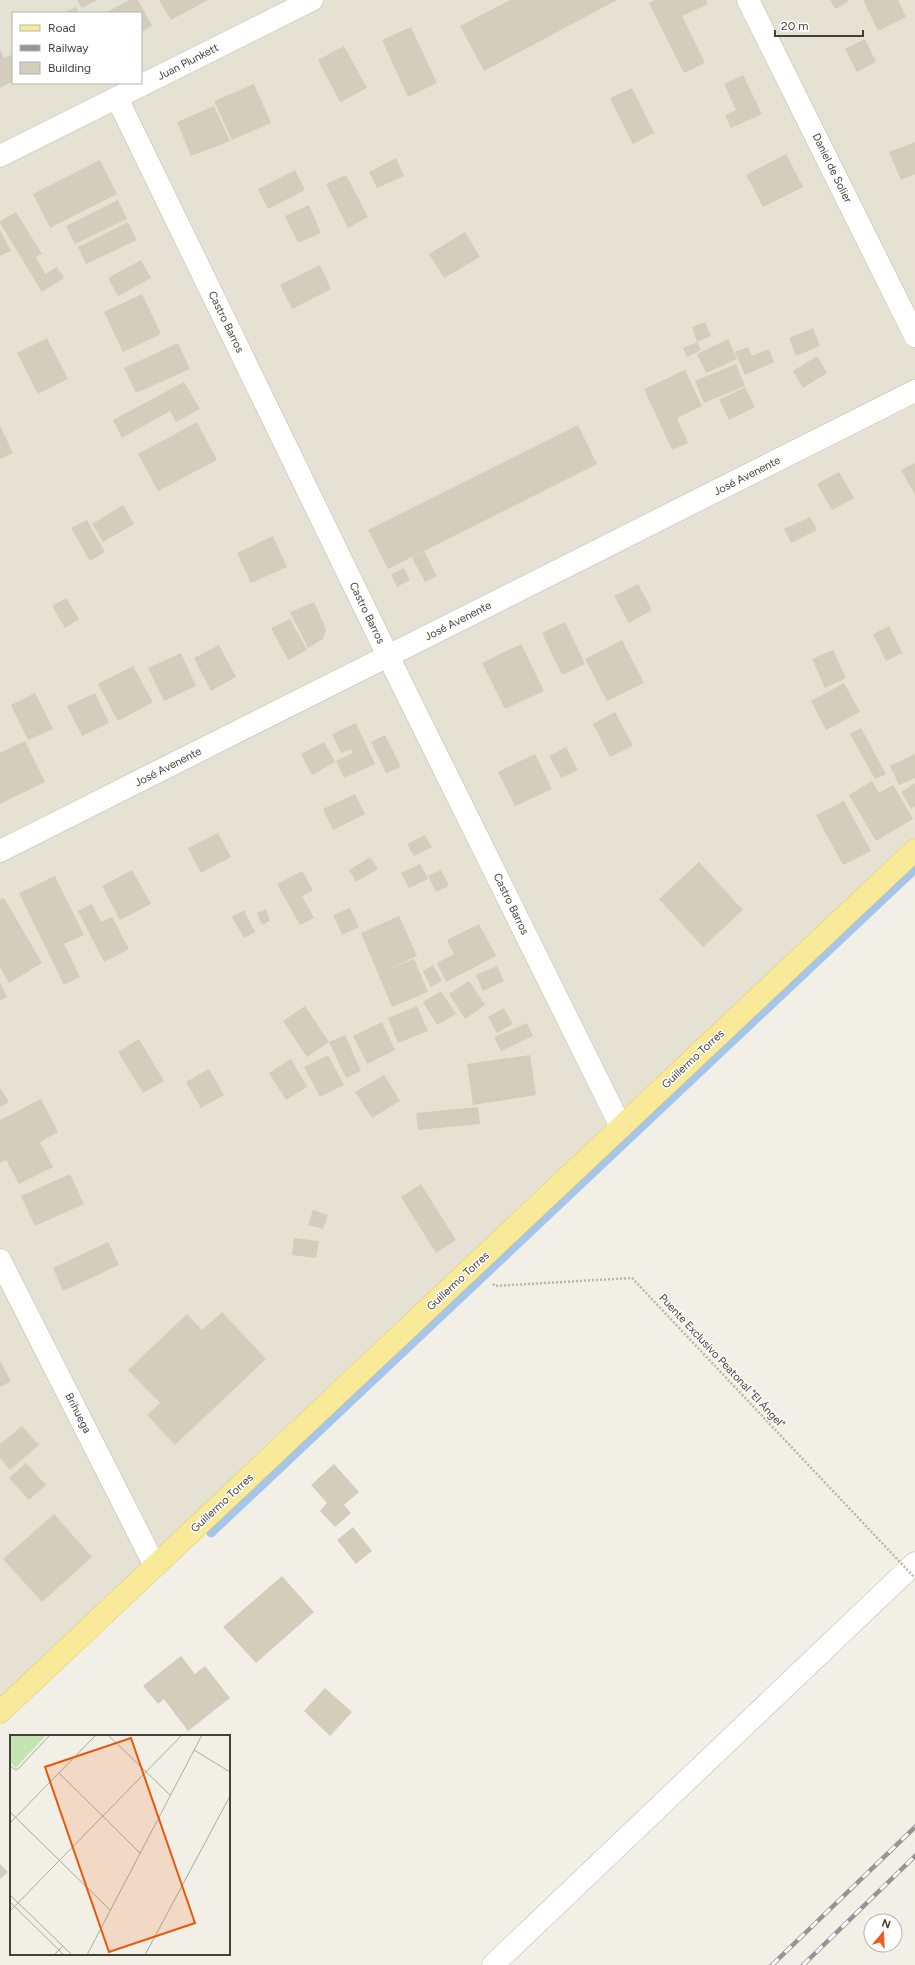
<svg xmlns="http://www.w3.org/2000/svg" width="915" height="1965" viewBox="0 0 915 1965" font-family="Figtree,sans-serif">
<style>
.residential{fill:#e5e2d4;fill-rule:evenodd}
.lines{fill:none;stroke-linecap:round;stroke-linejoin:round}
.stream{stroke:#a5c5eb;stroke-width:9}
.building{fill:#d3cdbc}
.minor-casing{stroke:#bcb8a9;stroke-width:23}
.major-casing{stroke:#dcc96a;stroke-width:23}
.path{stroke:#bdb69b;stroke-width:2.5;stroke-dasharray:2 2;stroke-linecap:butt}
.minor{stroke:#fff;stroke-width:22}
.major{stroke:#f8ea99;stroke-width:22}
.rail-casing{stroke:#959595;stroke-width:4.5}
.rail{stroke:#fff;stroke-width:3;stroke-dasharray:9;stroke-linecap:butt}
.path-bridge{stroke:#bdb69b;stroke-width:2.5;stroke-dasharray:2 2;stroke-linecap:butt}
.labels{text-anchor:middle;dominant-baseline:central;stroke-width:3;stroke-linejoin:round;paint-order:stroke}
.street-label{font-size:11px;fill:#444036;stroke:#fff}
.inset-road{fill:none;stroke:#acaaa0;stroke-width:1}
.view{fill:#e8590c;fill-opacity:0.15;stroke:#e8590c;stroke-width:2}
.inset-edge{fill:none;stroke:#444036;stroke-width:2}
</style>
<rect width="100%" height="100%" fill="#f2f0e6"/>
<path class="residential" d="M 0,0 L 915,0 L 915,850 L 0,1712 ZM 13,13 L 141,13 L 141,83 L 13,83 Z"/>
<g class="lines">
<path class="stream" d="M 211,1533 L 915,869"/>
</g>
<g class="building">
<path d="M 77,0 L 97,0 L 82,8 Z"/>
<path d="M 129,0 L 138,0 L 152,26 L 141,32 L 141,13 L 105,13 Z"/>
<path d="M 159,0 L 208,0 L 171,20 Z"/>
<path d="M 510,0 L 617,0 L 484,71 L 460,26 Z"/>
<path d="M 655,0 L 706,0 L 708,4 L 682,16 L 705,63 L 684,73 L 649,3 Z"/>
<path d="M 830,0 L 847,0 L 848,2 L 835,9 Z"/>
<path d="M 863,0 L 898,0 L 906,17 L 878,31 Z"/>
<path d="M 76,7 L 79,13 L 63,13 Z"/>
<path d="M 411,27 L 437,83 L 408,97 L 382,40 Z"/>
<path d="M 865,39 L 876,62 L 857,72 L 845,49 Z"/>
<path d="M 344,46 L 367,88 L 340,102 L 318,60 Z"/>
<path d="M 0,50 L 4,58 L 13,54 L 13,81 L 0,88 Z"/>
<path d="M 743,75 L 762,114 L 731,128 L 725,115 L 736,110 L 724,84 Z"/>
<path d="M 254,84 L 271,123 L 232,140 L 214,101 Z"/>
<path d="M 632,88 L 654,133 L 633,144 L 610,98 Z"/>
<path d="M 214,106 L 230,141 L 191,156 L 177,122 Z"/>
<path d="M 915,142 L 915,174 L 901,180 L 889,152 Z"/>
<path d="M 786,154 L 803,187 L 763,207 L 746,175 Z"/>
<path d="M 396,158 L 404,176 L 377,188 L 369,172 Z"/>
<path d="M 100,160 L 117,194 L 50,228 L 33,194 Z"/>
<path d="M 295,170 L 305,190 L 268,209 L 258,189 Z"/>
<path d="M 346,175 L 368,217 L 348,228 L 326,184 Z"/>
<path d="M 118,200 L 127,219 L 75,244 L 66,226 Z"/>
<path d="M 309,205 L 321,233 L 298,243 L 285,216 Z"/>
<path d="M 16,212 L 42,254 L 36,257 L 45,274 L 57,267 L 64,278 L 42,292 L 0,223 L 0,221 Z"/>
<path d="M 128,222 L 137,240 L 86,264 L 78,247 Z"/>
<path d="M 0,230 L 11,251 L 0,256 Z"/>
<path d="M 465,232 L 480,257 L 444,278 L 429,254 Z"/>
<path d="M 141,260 L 151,278 L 118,296 L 108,278 Z"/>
<path d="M 320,265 L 331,289 L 292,309 L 280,285 Z"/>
<path d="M 142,294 L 161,334 L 123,352 L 104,312 Z"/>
<path d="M 705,322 L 711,336 L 697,342 L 701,350 L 687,357 L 683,348 L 697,342 L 692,327 Z"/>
<path d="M 813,328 L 820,346 L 796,356 L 789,338 Z"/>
<path d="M 47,338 L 68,379 L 38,394 L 17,353 Z"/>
<path d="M 728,339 L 737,359 L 706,373 L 697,354 Z"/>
<path d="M 178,343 L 190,369 L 136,393 L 124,368 Z"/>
<path d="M 748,347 L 752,356 L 769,349 L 774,362 L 745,375 L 735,352 Z"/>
<path d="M 817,356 L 827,373 L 803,388 L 793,371 Z"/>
<path d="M 736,364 L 745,386 L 704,403 L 695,381 Z"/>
<path d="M 685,370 L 702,406 L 677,418 L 688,443 L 672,450 L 644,389 Z"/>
<path d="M 184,382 L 200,409 L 176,422 L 170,411 L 122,438 L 113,420 Z"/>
<path d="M 745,387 L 755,407 L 729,420 L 719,400 Z"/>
<path d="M 197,422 L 217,460 L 158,491 L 138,454 Z"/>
<path d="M 578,425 L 597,464 L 388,569 L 368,530 Z"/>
<path d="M 0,426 L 13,453 L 0,459 Z"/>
<path d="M 915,463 L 915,495 L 901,470 Z"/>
<path d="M 839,472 L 854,498 L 832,510 L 817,484 Z"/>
<path d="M 123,505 L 134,524 L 103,542 L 92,524 Z"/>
<path d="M 810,517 L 817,530 L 791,543 L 784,529 Z"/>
<path d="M 87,520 L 105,552 L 90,561 L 71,528 Z"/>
<path d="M 273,536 L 287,567 L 251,583 L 237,553 Z"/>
<path d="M 424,551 L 437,576 L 425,582 L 412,558 Z"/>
<path d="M 404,568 L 410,580 L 397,587 L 391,574 Z"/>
<path d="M 638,584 L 652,610 L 629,623 L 614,596 Z"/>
<path d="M 66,598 L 79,619 L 65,628 L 52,606 Z"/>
<path d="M 314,602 L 326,629 L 323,639 L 308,648 L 290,612 Z"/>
<path d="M 290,619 L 307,650 L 288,660 L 271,628 Z"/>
<path d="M 565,622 L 585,664 L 562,675 L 542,633 Z"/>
<path d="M 889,626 L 902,653 L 886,661 L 873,634 Z"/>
<path d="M 622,640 L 644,683 L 607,701 L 585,659 Z"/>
<path d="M 521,644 L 544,691 L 505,709 L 482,663 Z"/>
<path d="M 219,645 L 236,677 L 211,691 L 194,658 Z"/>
<path d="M 833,650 L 846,678 L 825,688 L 812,659 Z"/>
<path d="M 181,653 L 196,686 L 164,701 L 148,668 Z"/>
<path d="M 133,666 L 153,702 L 118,721 L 98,684 Z"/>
<path d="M 844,683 L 860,712 L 826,730 L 811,701 Z"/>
<path d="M 35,693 L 53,729 L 28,740 L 11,705 Z"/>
<path d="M 95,693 L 109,723 L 82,736 L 67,706 Z"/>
<path d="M 615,712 L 633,746 L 610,757 L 593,724 Z"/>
<path d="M 356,723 L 375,764 L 344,778 L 336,761 L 353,753 L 351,749 L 341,753 L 332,734 Z"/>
<path d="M 861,728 L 886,774 L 875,779 L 850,734 Z"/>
<path d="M 385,735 L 401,767 L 386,773 L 371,742 Z"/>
<path d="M 25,741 L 45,782 L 0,804 L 0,753 Z"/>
<path d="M 324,742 L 335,762 L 312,775 L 301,754 Z"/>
<path d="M 566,747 L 578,770 L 561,778 L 549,756 Z"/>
<path d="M 535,754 L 552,789 L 515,806 L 498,772 Z"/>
<path d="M 915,754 L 915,778 L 899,785 L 890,766 Z"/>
<path d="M 872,781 L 879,793 L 893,785 L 913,819 L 876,841 L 849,795 Z"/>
<path d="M 915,783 L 915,806 L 911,808 L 901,792 Z"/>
<path d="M 355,794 L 365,814 L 333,830 L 323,809 Z"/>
<path d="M 844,801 L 871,851 L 843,865 L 816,815 Z"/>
<path d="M 218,833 L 231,857 L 201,873 L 188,848 Z"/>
<path d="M 425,835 L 432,847 L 414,856 L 407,844 Z"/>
<path d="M 370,857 L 378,869 L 356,882 L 349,870 Z"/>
<path d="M 699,862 L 743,910 L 703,947 L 659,899 Z"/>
<path d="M 420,864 L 428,879 L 409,888 L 401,873 Z"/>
<path d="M 132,870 L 151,904 L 120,920 L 102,886 Z"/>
<path d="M 441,870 L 449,886 L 436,892 L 428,876 Z"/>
<path d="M 302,871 L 313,890 L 302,896 L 314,918 L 300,925 L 277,884 Z"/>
<path d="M 55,876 L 84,935 L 64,944 L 80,977 L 64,985 L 19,893 Z"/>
<path d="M 4,898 L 42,963 L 9,983 L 0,967 L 0,900 Z"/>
<path d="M 92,904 L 101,922 L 112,917 L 129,949 L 104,962 L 78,911 Z"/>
<path d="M 350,908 L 359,927 L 342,935 L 333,915 Z"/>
<path d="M 266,909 L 270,921 L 262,925 L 257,913 Z"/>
<path d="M 244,910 L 255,932 L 244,938 L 232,917 Z"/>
<path d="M 399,916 L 417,956 L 389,969 L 414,959 L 428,992 L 392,1007 L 361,933 Z"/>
<path d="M 479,924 L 496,956 L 446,982 L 437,963 L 454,954 L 447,940 Z"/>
<path d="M 433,965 L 442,981 L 431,987 L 423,971 Z"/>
<path d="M 497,966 L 504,981 L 483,991 L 476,975 Z"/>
<path d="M 469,981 L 485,1005 L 465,1019 L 449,994 Z"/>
<path d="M 0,982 L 7,997 L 0,1001 Z"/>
<path d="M 441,991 L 456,1014 L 437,1025 L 423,1002 Z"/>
<path d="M 305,1006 L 329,1042 L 307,1057 L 283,1021 Z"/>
<path d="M 417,1006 L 428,1031 L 398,1043 L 388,1018 Z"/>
<path d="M 504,1008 L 513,1024 L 497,1033 L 488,1017 Z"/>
<path d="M 382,1022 L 395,1050 L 367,1064 L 353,1036 Z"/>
<path d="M 527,1023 L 533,1036 L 501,1051 L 494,1037 Z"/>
<path d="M 345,1035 L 361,1071 L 346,1078 L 329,1042 Z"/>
<path d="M 139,1039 L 164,1081 L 143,1093 L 118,1052 Z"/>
<path d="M 328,1055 L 344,1085 L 320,1097 L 304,1067 Z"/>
<path d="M 530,1055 L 536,1095 L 473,1105 L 467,1064 Z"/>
<path d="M 291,1059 L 307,1087 L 286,1100 L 269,1073 Z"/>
<path d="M 209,1069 L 224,1095 L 201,1108 L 186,1082 Z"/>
<path d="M 384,1075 L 400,1101 L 372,1118 L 355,1092 Z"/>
<path d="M 0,1088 L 9,1102 L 0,1107 Z"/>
<path d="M 41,1099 L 58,1132 L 40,1142 L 53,1167 L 19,1184 L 6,1160 L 0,1163 L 0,1120 Z"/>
<path d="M 478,1107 L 480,1124 L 418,1130 L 416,1113 Z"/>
<path d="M 70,1174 L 84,1204 L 35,1226 L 21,1196 Z"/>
<path d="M 421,1184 L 456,1240 L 436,1253 L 401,1197 Z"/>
<path d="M 313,1210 L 328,1215 L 323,1229 L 308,1225 Z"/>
<path d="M 294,1238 L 319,1241 L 316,1258 L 292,1255 Z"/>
<path d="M 108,1242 L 119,1265 L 63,1291 L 53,1268 Z"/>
<path d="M 222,1312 L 266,1359 L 175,1445 L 147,1415 L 160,1403 L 128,1370 L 187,1314 L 202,1330 Z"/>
<path d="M 0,1361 L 11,1381 L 0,1387 Z"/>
<path d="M 22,1426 L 39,1445 L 10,1470 L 0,1458 L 0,1444 Z"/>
<path d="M 26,1463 L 46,1485 L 29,1500 L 9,1478 Z"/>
<path d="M 334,1464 L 359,1492 L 344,1505 L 351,1513 L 335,1527 L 320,1511 L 327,1503 L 311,1485 Z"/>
<path d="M 54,1514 L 92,1557 L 42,1602 L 3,1559 Z"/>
<path d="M 353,1527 L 372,1551 L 356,1564 L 337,1540 Z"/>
<path d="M 282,1576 L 314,1612 L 256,1663 L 223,1627 Z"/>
<path d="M 181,1656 L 195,1674 L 205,1666 L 230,1698 L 188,1731 L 164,1699 L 158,1704 L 143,1686 Z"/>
<path d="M 325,1688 L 352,1712 L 330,1736 L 304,1711 Z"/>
<path d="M 0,1864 L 8,1872 L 0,1879 Z"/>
</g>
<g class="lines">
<defs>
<g id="minor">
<path d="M 748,0 L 915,336"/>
<path d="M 117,98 L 388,656 L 621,1127"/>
<path d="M 0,156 L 312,0"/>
<path d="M 0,851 L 915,391"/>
<path d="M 0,1260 L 155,1566"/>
<path d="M 493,1965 L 915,1563"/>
</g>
<path id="major" d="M 0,1712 L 915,850"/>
</defs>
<use href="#minor" class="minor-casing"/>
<use href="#major" class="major-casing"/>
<path class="path" d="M 493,1284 L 495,1286 L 596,1280"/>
<use href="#minor" class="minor"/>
<use href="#major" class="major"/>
<defs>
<g id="rail">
<path d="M 772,1965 L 915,1827"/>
<path d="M 803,1965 L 915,1856"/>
</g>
</defs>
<use href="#rail" class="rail-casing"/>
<use href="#rail" class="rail"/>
<path class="path-bridge" d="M 596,1280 L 632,1278 L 915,1578"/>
</g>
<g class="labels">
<g class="street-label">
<text transform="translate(188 62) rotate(-27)">Juan Plunkett</text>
<text transform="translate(832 168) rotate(64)">Daniel de Solier</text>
<text transform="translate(226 322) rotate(64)">Castro Barros</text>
<text transform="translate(747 476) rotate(-27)">José Avenente</text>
<text transform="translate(367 613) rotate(64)">Castro Barros</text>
<text transform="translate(458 621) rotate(-27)">José Avenente</text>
<text transform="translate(168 767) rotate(-27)">José Avenente</text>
<text transform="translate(511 904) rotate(64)">Castro Barros</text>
<text transform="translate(693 1059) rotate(-43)">Guillermo Torres</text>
<text transform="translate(458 1281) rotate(-43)">Guillermo Torres</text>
<text transform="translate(722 1361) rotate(47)">Puente Exclusivo Peatonal "El Ángel"</text>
<text transform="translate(78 1413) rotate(63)">Brihuega</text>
<text transform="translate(222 1503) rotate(-43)">Guillermo Torres</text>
</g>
</g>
<g transform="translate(10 1735)">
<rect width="220" height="220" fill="#f2f0e6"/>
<path d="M 0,0 L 36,0 L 6,33 L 0,27 Z" fill="#c6e4b1"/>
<path class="inset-road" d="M 98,0 L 160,60M 184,15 L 220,37M 0,31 L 6,35 L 9,33 L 40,0M 49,38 L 130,118M 0,77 L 100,175M 0,88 L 86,0M 0,160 L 62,220M 0,167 L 54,220M 0,176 L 172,0M 44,220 L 53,211M 77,220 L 192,0M 135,220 L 220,61"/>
<path class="view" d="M 121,3 L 185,188 L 99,217 L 35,32 Z"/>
<rect width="220" height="220" class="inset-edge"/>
</g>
<rect x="12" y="12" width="130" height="72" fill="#ffffff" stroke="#b4b3af"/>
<rect x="20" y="25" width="20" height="6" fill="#f8ea99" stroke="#b4b3af"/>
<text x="48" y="32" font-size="12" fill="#444036">Road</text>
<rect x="20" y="45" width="20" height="6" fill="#959595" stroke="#b4b3af"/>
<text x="48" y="52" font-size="12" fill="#444036">Railway</text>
<rect x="20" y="62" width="20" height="12" fill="#d3cdbc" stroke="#b4b3af"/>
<text x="48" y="72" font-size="12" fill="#444036">Building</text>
<g transform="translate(883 1933) rotate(19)"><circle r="19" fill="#ffffff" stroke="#b4b3af"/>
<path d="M0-3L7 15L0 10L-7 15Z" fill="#ec5d22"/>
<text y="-6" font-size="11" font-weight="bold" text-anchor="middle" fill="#444036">N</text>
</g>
<path d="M775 30v6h88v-6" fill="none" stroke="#444036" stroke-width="2"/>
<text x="781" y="30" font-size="12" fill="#444036" stroke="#ffffff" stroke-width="3" paint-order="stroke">20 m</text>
</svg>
